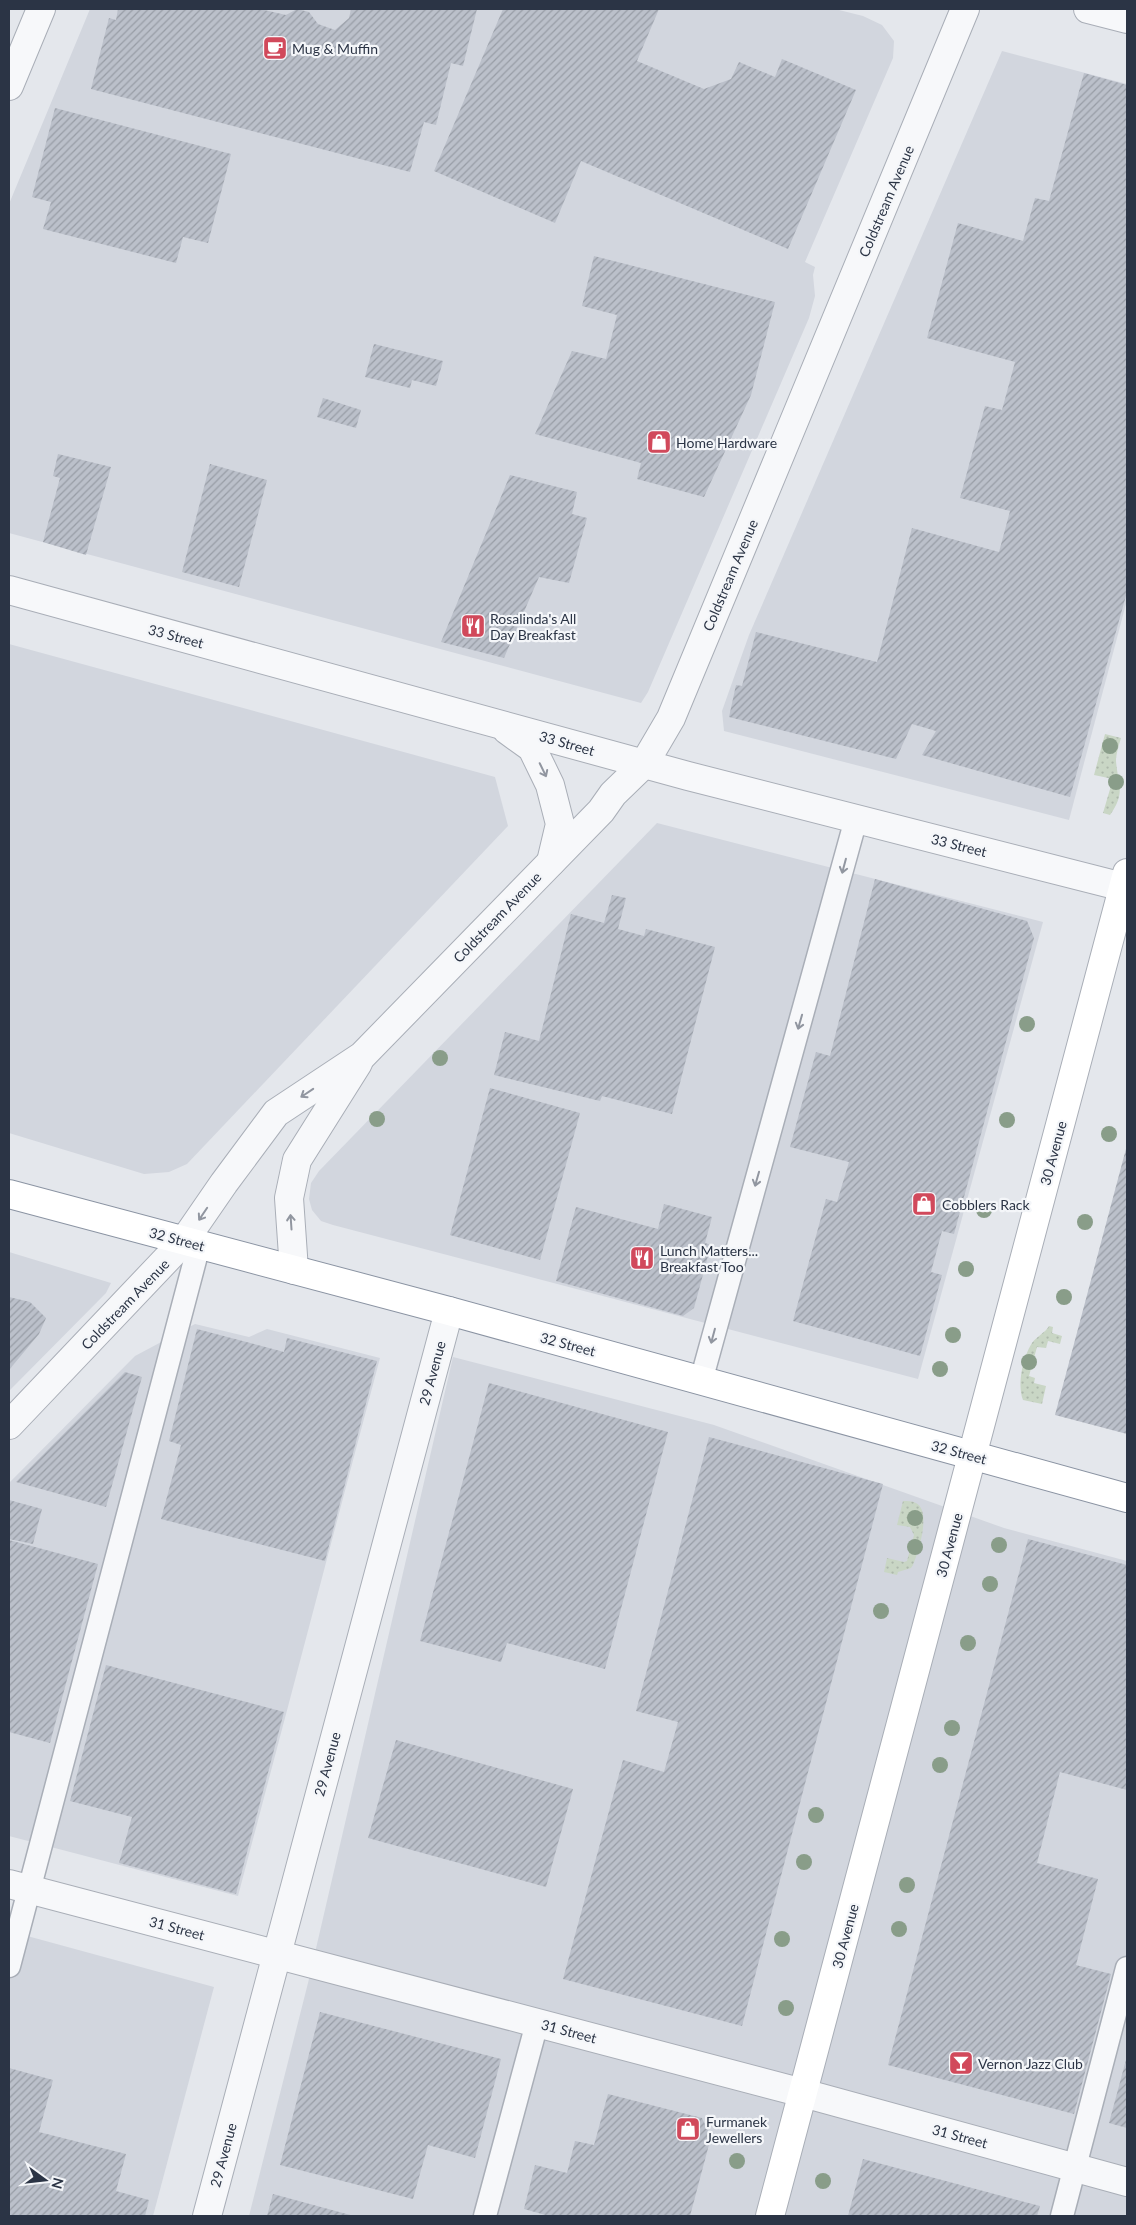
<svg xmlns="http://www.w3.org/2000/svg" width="1136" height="2225" viewBox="0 0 1136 2225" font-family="Lato,sans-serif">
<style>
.built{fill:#d2d6de}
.green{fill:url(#green-dots)}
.building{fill:url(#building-hatch)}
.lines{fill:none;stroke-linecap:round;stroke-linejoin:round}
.lane-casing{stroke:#a9aeb7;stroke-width:25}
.street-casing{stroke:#a9aeb7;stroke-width:30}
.secondary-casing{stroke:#a9aeb7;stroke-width:30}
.highway-casing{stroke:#8b94a3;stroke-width:30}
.lane{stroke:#f7f8fa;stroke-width:22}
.street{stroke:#f7f8fa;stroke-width:28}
.secondary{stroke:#fff;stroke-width:28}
.highway{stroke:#fff;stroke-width:28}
.tree{fill:#899d89}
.oneway{stroke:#9196a0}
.labels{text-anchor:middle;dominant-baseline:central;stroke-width:4.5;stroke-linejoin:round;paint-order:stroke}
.poi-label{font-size:14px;fill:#2b3445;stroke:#f4f6f9;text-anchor:start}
.street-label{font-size:14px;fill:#2b3445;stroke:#f4f6f9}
</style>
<defs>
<pattern id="green-dots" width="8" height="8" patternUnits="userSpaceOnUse" patternTransform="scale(1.25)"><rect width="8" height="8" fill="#c9d6c5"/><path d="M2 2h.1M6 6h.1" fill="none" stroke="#adb8ab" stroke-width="1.8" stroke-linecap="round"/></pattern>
<pattern id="building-hatch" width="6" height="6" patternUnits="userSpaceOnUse" patternTransform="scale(1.25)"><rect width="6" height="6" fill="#bbc0ca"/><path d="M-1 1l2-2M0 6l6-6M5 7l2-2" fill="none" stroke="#989da6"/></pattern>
</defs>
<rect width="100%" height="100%" fill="#e4e7ec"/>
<g class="built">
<path d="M 90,9 L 835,9 L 863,16 L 882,25 L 894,41 L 893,58 L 805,262 L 815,267 L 813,275 L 815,296 L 809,318 L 648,692 L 641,703 L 9,533 L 9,204 Z"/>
<path d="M 1002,51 L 1127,84 L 1127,600 L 1069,820 L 724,731 L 722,711 L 749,635 Z"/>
<path d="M 9,644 L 495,777 L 508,826 L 187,1164 L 169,1172 L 144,1174 L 9,1133 Z"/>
<path d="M 657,823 L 1043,922 L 918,1379 L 333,1225 L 321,1221 L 312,1210 L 309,1199 L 311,1183 L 319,1171 Z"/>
<path d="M 9,1252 L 111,1283 L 106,1293 L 9,1391 Z"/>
<path d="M 195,1324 L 249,1337 L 267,1329 L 380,1358 L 238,1896 L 9,1836 L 9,1483 L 135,1356 Z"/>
<path d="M 453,1357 L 714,1425 L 1004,1528 L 1127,1561 L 1127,2216 L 249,2216 L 308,1983 Z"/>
<path d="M 9,1931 L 214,1987 L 153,2216 L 9,2216 Z"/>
</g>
<g class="green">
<path d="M 1105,734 L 1121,738 C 1119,745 1116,754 1116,761 C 1118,786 1126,792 1110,815 L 1103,813 L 1113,779 L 1094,775 Z"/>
<path d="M 1049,1326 L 1053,1327 L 1052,1333 L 1062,1336 L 1060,1344 L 1048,1341 L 1046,1348 L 1037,1347 L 1029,1376 L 1035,1378 L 1034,1383 L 1046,1386 L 1042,1404 L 1023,1400 C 1017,1383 1023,1357 1032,1343 C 1037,1336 1045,1333 1049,1326 Z"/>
<path d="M 903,1501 C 907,1501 912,1501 916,1503 C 932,1511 918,1553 913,1565 L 911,1568 L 898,1572 L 897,1575 L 884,1572 L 887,1558 L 904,1562 L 907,1561 L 914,1535 L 910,1527 L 897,1525 Z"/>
</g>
<g class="building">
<path d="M 118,9 L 260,9 L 286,15 L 297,9 L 309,12 L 318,24 L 335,30 L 349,18 L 351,9 L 477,9 L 463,66 L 451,63 L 436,125 L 424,122 L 410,172 L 91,89 L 109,18 L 116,20 Z"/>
<path d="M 503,9 L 659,9 L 637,61 L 704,89 L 731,79 L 739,62 L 775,77 L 782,59 L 856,90 L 788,249 L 581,161 L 555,223 L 434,171 Z"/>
<path d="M 1084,73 L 1127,85 L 1127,592 L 1070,797 L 922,755 L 936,731 L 912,724 L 896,759 L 729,717 L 736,685 L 742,686 L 756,632 L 877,662 L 912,528 L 999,552 L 1010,511 L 960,498 L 985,406 L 1002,410 L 1015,362 L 927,338 L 958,223 L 1023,241 L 1035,198 L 1049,201 Z"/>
<path d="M 55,108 L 231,154 L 208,243 L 183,237 L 176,263 L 43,229 L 51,202 L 32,197 Z"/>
<path d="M 594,256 L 775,302 L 751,395 L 704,497 L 637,479 L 641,463 L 535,434 L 572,351 L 606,359 L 617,315 L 582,306 Z"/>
<path d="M 374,344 L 443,361 L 436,386 L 412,380 L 410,388 L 365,377 Z"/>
<path d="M 323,398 L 361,410 L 356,428 L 317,417 Z"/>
<path d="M 58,454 L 111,467 L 86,555 L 43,542 L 60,478 L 53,476 Z"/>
<path d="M 210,464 L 267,480 L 239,587 L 182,572 Z"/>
<path d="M 510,475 L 577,492 L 572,514 L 587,518 L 569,583 L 539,577 L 504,658 L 441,642 Z"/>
<path d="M 875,879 L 1027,921 L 1034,938 L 954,1234 L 942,1231 L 931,1272 L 942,1275 L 920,1356 L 793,1321 L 826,1199 L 837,1202 L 849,1162 L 790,1147 L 816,1052 L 830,1056 Z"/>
<path d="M 612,895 L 626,898 L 618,929 L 644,936 L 646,929 L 715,947 L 672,1114 L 602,1096 L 600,1101 L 494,1075 L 505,1032 L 539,1041 L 571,914 L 604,923 Z"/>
<path d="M 490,1088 L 580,1113 L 540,1260 L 450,1235 Z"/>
<path d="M 1127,1145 L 1127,1434 L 1055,1415 Z"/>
<path d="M 664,1204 L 712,1217 L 705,1243 L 711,1245 L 694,1308 L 683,1316 L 556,1281 L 576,1207 L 658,1229 Z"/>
<path d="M 9,1297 L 30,1302 L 46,1318 L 39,1334 L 9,1370 Z"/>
<path d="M 197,1329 L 284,1352 L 287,1338 L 377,1361 L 325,1561 L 161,1519 L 181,1445 L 169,1441 Z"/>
<path d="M 125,1372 L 142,1377 L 106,1507 L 16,1482 Z"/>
<path d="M 489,1383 L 668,1432 L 605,1669 L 507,1643 L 501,1662 L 420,1641 Z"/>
<path d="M 709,1437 L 883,1484 L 742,2026 L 563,1979 L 623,1760 L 664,1772 L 678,1722 L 636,1711 Z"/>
<path d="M 9,1500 L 42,1509 L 33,1544 L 9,1539 Z"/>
<path d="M 1028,1539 L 1127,1565 L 1127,1790 L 1060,1772 L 1037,1863 L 1098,1879 L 1076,1965 L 1111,1974 L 1074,2114 L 888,2065 Z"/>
<path d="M 9,1540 L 98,1564 L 50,1743 L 9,1732 Z"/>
<path d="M 106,1665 L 284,1712 L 236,1894 L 119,1863 L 132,1817 L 70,1801 Z"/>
<path d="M 396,1740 L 573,1789 L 546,1887 L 368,1838 Z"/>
<path d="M 320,2012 L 501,2059 L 475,2158 L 428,2145 L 413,2199 L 280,2165 Z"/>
<path d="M 1127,2056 L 1127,2128 L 1109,2123 Z"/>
<path d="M 9,2068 L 53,2080 L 39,2132 L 126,2154 L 116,2191 L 149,2200 L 145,2216 L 9,2216 Z"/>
<path d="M 608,2094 L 702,2118 L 711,2137 L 690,2216 L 549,2216 L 524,2209 L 535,2165 L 567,2173 L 575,2141 L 594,2145 Z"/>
<path d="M 863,2159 L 1040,2206 L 1037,2216 L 848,2216 Z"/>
<path d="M 273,2194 L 354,2216 L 267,2216 Z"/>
</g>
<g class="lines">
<defs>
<g id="lane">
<path d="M 701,1381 L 856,819"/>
<path d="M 9,1966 L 199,1245"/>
<path d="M 485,2216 L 537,2023"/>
<path d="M 1062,2216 L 1127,1968"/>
</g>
<g id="street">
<path d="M 1088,9 L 1127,19"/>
<path d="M 9,86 L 41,9"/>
<path d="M 9,590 L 688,776 L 1127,888"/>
<path d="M 507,730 L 532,748 L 550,785 L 560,824 L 551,862"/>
<path d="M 294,1270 L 289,1198 L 297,1160 L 358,1063"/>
<path d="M 9,1425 L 184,1241 L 224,1183 L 276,1113 L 362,1056 L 601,811 L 613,794 L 644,764 L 671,718 L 965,9"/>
<path d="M 9,1884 L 803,2093 L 1127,2182"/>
<path d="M 207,2216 L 449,1311"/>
</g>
<path id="secondary" d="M 770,2216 L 1127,873"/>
<path id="highway" d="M 9,1194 L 449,1311 L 1127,1498"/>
</defs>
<use href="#lane" class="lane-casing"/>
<use href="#street" class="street-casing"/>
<use href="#secondary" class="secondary-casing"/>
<use href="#highway" class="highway-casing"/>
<use href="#lane" class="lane"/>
<use href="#street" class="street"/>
<use href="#secondary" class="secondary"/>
<use href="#highway" class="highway"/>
</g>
<g class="tree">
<circle cx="1110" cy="746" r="8"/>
<circle cx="1116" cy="782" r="8"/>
<circle cx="1027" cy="1024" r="8"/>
<circle cx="440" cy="1058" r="8"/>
<circle cx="377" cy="1119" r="8"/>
<circle cx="1007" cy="1120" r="8"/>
<circle cx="1109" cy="1134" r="8"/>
<circle cx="984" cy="1210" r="8"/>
<circle cx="1085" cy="1222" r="8"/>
<circle cx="966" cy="1269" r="8"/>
<circle cx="1064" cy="1297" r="8"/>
<circle cx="953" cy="1335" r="8"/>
<circle cx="1029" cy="1362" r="8"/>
<circle cx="940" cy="1369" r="8"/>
<circle cx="915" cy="1518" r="8"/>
<circle cx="999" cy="1545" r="8"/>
<circle cx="915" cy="1547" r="8"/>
<circle cx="990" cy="1584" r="8"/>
<circle cx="881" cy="1611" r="8"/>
<circle cx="968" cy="1643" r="8"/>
<circle cx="952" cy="1728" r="8"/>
<circle cx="940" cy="1765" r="8"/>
<circle cx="816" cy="1815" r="8"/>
<circle cx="804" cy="1862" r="8"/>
<circle cx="907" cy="1885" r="8"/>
<circle cx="899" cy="1929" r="8"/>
<circle cx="782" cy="1939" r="8"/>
<circle cx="786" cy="2008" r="8"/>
<circle cx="737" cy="2161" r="8"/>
<circle cx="823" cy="2181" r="8"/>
</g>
<defs><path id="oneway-shaft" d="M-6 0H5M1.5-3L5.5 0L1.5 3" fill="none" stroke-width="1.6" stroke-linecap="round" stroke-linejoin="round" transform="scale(1.25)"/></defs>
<g class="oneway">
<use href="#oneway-shaft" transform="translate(543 770) rotate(64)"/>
<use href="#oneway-shaft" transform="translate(844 866) rotate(105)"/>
<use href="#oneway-shaft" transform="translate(800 1022) rotate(106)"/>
<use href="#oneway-shaft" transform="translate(307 1093) rotate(146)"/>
<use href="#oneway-shaft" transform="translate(757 1179) rotate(106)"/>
<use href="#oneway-shaft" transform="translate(203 1214) rotate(124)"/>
<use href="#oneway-shaft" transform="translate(291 1222) rotate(-94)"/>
<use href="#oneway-shaft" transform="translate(713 1336) rotate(105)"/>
</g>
<defs>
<symbol id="cafe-square" viewBox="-11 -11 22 22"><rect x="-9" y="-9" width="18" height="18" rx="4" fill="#d1495b" stroke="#f4f6f9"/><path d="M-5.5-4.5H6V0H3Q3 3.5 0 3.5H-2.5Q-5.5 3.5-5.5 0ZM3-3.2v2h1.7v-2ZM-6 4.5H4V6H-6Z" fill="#fff"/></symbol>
<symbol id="shop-square" viewBox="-11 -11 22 22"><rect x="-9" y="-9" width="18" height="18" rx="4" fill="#d1495b" stroke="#f4f6f9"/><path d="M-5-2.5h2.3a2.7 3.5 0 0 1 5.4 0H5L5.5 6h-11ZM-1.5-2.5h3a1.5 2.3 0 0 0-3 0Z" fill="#fff"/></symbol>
<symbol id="restaurant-square" viewBox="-11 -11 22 22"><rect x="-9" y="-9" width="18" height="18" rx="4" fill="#d1495b" stroke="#f4f6f9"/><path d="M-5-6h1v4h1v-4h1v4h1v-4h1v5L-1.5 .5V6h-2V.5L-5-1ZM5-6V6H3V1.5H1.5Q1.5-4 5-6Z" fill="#fff"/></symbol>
<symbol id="bar-square" viewBox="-11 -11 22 22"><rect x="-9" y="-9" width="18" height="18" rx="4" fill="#d1495b" stroke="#f4f6f9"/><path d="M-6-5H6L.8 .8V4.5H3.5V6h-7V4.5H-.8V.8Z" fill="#fff"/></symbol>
</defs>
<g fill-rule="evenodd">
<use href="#cafe-square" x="261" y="34" width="28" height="28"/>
<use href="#shop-square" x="645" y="428" width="28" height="28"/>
<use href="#restaurant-square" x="459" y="612" width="28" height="28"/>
<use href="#shop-square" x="910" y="1190" width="28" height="28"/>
<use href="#restaurant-square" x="628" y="1244" width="28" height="28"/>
<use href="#bar-square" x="947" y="2049" width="28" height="28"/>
<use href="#shop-square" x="674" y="2115" width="28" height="28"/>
</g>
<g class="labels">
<g class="poi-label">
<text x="292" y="48">Mug &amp; Muffin</text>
<text x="676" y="442">Home Hardware</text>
<text x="490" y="618">Rosalinda's All<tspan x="490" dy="16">Day Breakfast</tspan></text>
<text x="942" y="1204">Cobblers Rack</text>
<text x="660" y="1250">Lunch Matters...<tspan x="660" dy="16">Breakfast Too</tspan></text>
<text x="978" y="2063">Vernon Jazz Club</text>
<text x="706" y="2121">Furmanek<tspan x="706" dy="16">Jewellers</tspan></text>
</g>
<g class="street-label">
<text transform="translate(886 201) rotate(-67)">Coldstream Avenue</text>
<text transform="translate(730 575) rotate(-67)">Coldstream Avenue</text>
<text transform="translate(176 636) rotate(15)">33 Street</text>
<text transform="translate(567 743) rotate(16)">33 Street</text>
<text transform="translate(959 845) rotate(14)">33 Street</text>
<text transform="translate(497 917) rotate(-46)">Coldstream Avenue</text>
<text transform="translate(1053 1153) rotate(-75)">30 Avenue</text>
<text transform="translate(177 1239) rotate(15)">32 Street</text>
<text transform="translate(125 1304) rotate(-46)">Coldstream Avenue</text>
<text transform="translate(568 1344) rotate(15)">32 Street</text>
<text transform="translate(432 1373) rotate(-75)">29 Avenue</text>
<text transform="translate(959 1452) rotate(15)">32 Street</text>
<text transform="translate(949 1545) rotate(-75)">30 Avenue</text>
<text transform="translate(327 1764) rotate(-75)">29 Avenue</text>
<text transform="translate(177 1928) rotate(15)">31 Street</text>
<text transform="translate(845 1936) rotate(-75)">30 Avenue</text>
<text transform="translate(569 2031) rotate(15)">31 Street</text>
<text transform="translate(960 2136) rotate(15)">31 Street</text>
<text transform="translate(223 2155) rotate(-75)">29 Avenue</text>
</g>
</g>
<rect width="1136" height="2225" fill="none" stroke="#2b3445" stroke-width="20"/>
<g transform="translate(45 2180) rotate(105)" stroke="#f4f6f9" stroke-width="4" paint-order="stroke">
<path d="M0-4L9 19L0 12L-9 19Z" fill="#2b3445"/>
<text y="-8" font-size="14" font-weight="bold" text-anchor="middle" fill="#2b3445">N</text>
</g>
</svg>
